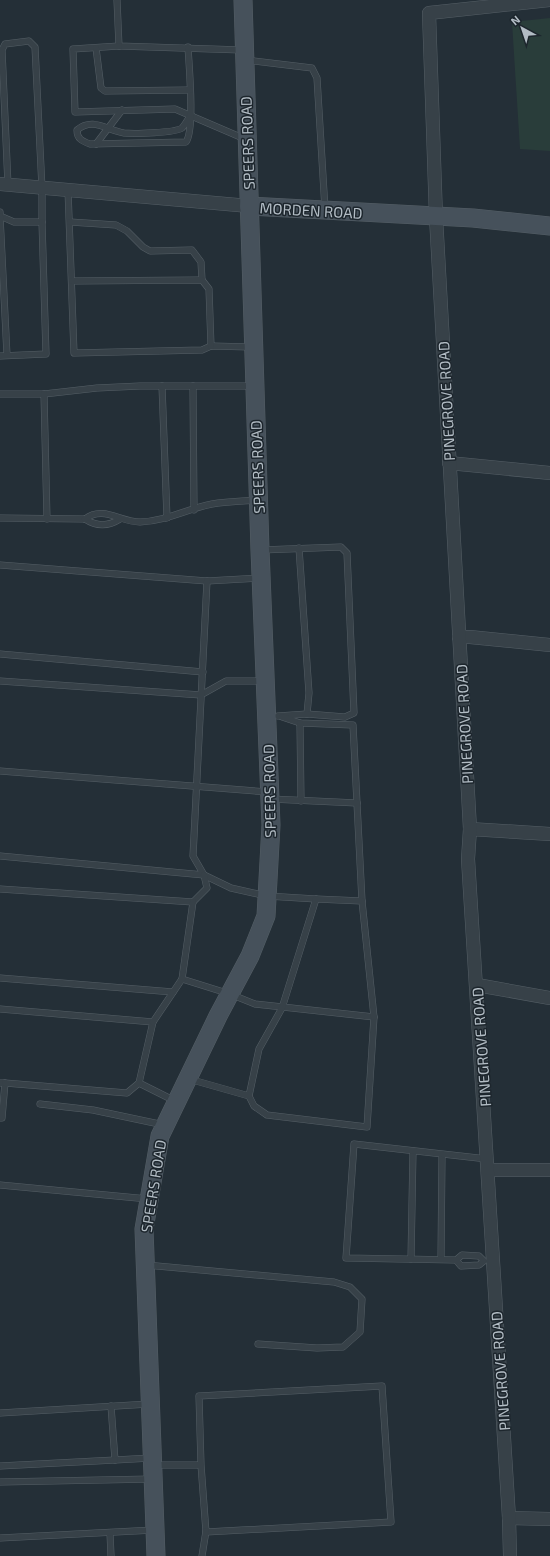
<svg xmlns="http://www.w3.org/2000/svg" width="550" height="1556" viewBox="0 0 550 1556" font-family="'Exo 2',sans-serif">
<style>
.park{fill:#293d3a}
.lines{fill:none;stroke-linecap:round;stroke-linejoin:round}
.lane-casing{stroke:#555f66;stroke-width:7}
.street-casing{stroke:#555f66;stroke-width:14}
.secondary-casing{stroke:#555f66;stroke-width:19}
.lane{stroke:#374148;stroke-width:6}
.street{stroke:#374148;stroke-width:13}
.secondary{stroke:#46515b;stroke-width:18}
.labels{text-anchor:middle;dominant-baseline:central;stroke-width:3;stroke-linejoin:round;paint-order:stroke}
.street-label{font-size:15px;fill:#b2bcc4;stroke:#1d262d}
</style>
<rect width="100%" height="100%" fill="#242f37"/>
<path class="park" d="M 550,18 L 550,151 L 520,149 L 512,22 Z"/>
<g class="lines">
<defs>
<g id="lane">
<path d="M 117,0 L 119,46 L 242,50"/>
<path d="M 119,46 L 73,49 L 75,112 L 175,109 L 245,139"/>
<path d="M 188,47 C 189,65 195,130 186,142 L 90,144 C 82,141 77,139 77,130 C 93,117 106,130 124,133 C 133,134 175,133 182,128 C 185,125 188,119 191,115"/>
<path d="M 96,48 L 101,88 L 105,91 L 190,90"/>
<path d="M 246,60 L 312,68 L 317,78 L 325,209"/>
<path d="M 96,144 L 122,110"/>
<path d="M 68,190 L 74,353 L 202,350 L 211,346 L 251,347"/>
<path d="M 0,212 L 0,216 L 14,222 L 42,222 L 42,188 L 35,47 L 29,41 L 5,44 L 2,50 L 8,185"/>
<path d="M 0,216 L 7,355"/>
<path d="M 70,222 L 116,225 L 127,231 L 143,247 L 150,251 L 192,250 L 201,262 L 202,280"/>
<path d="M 72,281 L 202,280 L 209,289 L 211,346"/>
<path d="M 0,356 L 46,354 L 42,222"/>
<path d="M 162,386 L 167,518"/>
<path d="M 193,386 L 194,510"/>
<path d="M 0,394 L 44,394 L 97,388 L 140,386 L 254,386"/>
<path d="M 44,394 L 47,519"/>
<path d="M 0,518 L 85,519 C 97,527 109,526 120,519"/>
<path d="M 85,519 C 103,505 120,522 140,522 C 166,521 187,509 212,504 C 227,501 243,501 258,500"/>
<path d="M 299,548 L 309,693 L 307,714"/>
<path d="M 261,550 L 341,547 L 347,553 L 354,713 L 345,717 L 307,714 L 278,716"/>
<path d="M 0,565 L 207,581 L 260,578"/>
<path d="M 0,654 L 203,672"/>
<path d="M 0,681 L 201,695 L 226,681 L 264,681"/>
<path d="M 282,717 L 300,723 L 353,725 L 362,901"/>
<path d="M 300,723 L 301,801"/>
<path d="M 0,771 L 268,792"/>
<path d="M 271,799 L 357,803"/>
<path d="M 0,856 L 204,875 L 193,856 L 207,581"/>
<path d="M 204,875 L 231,888 L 267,896 L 316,899"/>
<path d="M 0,889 L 193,902 L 207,888 L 204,875"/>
<path d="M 193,902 L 182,979 L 230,994 L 255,1004 L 374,1017 L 367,1127 L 267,1115 L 254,1106 L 249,1096"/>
<path d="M 0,978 L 173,992"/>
<path d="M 0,1009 L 153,1022 L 139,1083 L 175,1101"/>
<path d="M 153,1022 L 182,979"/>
<path d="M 189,1079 L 249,1096 L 259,1049 L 282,1008 L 316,899 L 362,901 L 374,1017"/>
<path d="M 0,1083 L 5,1083 L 2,1118 L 0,1118"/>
<path d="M 5,1083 L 127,1093 L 139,1083"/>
<path d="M 40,1104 L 93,1110 L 164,1125"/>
<path d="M 0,1185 L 148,1199"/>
<path d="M 411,1259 L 413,1151"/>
<path d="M 441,1259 L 442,1155"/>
<path d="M 456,1260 L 461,1266 L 479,1265 L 484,1261 L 479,1256 L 462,1255 L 456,1260 L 346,1258 L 354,1144 L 487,1159"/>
<path d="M 146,1265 L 334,1282 L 350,1287 L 362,1299 L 360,1332 L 343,1347 L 317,1348 L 258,1344"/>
<path d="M 111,1406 L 115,1460 L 151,1458"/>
<path d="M 0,1413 L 149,1404"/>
<path d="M 155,1465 L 201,1465 L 199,1396 L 382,1386 L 391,1522 L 206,1532 L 201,1465"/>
<path d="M 0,1466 L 115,1460"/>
<path d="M 0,1482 L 152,1479"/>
<path d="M 110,1533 L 111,1556"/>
<path d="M 0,1538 L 154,1530"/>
<path d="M 202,1556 L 206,1531"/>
</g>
<g id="street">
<path d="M 0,184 L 249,206"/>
<path d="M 449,463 L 550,473"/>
<path d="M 459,637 L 470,637 L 550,645"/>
<path d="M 470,829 L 550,834"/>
<path d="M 477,985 L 550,998"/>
<path d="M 489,1170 L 550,1170"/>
<path d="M 509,1518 L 550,1519"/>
<path d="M 510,1556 L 509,1518 C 495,1299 483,1079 468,859 L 470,829 L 436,217 L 429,13 L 550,0"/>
</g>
<g id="secondary">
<path d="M 249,206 L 473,218 L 550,226"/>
<path d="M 156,1556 L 144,1229 L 160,1136 L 218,1016 L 250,956 L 266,916 L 271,825 L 260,550 L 243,0"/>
</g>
</defs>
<use href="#lane" class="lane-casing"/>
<use href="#street" class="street-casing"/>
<use href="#secondary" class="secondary-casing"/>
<use href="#lane" class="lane"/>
<use href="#street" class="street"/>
<use href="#secondary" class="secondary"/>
</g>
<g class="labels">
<g class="street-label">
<text transform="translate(247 143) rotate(-92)">SPEERS ROAD</text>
<text transform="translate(311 210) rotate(3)">MORDEN ROAD</text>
<text transform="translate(446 401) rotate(-93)">PINEGROVE ROAD</text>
<text transform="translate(257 467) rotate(-92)">SPEERS ROAD</text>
<text transform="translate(464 724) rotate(-93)">PINEGROVE ROAD</text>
<text transform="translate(269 791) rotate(-91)">SPEERS ROAD</text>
<text transform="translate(481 1047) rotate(-94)">PINEGROVE ROAD</text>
<text transform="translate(153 1186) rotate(-81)">SPEERS ROAD</text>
<text transform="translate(500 1371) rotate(-94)">PINEGROVE ROAD</text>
</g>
</g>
<g transform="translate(522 28) rotate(320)" stroke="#1d262d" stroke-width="3" paint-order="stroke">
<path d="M0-3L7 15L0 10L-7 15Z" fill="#b2bcc4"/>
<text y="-6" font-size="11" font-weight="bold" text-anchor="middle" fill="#b2bcc4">N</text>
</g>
</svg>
